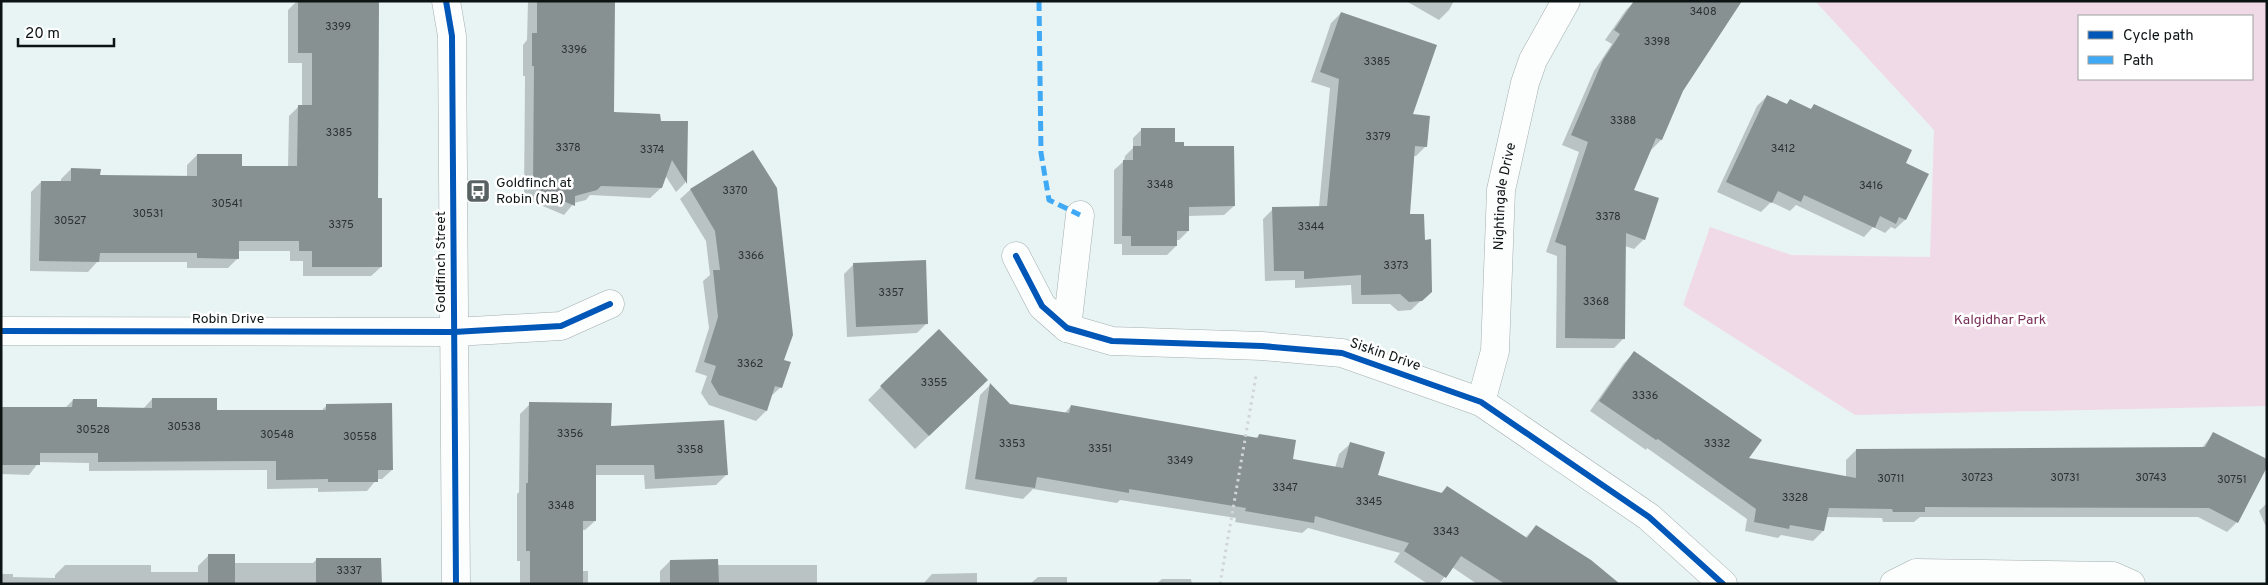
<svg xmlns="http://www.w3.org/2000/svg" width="2268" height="585" viewBox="0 0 2268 585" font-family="Overpass,sans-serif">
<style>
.green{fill:#f1dae7;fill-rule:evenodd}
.shadow{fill:#0003}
.building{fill:#889191}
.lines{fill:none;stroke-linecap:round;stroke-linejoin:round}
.minor-casing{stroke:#a5afae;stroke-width:29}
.path{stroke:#d1d5d5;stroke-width:3;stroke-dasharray:2.5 4;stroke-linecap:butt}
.minor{stroke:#fcfdfd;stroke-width:28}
.quiet{stroke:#3fa9f5;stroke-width:5;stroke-dasharray:10 5;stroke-linecap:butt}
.cycleway-casing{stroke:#fff;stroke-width:9}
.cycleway{stroke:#0057b8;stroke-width:6}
.labels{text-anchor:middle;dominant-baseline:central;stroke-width:5;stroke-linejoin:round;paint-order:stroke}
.number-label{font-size:11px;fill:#2b3232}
.poi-label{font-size:14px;fill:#0c1313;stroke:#fff;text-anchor:start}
.street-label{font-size:14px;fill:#0c1313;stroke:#fff}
.park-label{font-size:14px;fill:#792f58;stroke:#fff}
</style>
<rect width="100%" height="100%" fill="#e8f4f4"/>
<path class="green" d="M 1815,1 L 2267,1 L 2267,406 L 1855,415 L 1683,305 L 1710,227 L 1791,255 L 1930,257 L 1934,130 ZM 2079,16 L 2252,16 L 2252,79 L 2079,79 Z"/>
<g class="shadow">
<path d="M 297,1 L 378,1 L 377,199 L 381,267 L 371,276 L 303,276 L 303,261 L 290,261 L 290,251 L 238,251 L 238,258 L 228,268 L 187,268 L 187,262 L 97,262 L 88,272 L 30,271 L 31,192 L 41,182 L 61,182 L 61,179 L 71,169 L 99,176 L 187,177 L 187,165 L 197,155 L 241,167 L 288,167 L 289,116 L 299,106 L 302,106 L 302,63 L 288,63 L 288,10 Z"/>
<path d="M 528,1 L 614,1 L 613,114 L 660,122 L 687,123 L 685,183 L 676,192 L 665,175 L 661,188 L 650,198 L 590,195 L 586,200 L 574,203 L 564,215 L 524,198 L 525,76 L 523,76 L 523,45 L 527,40 Z"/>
<path d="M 1406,1 L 1454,1 L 1449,10 L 1439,20 Z"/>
<path d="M 1635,1 L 1681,90 L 1661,140 L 1651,150 L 1633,190 L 1644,239 L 1634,249 L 1625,246 L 1624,338 L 1614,348 L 1556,348 L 1557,256 L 1546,252 L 1579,152 L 1562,145 L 1594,71 L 1612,44 L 1605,40 L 1626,10 Z"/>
<path d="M 1341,13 L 1411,115 L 1426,146 L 1416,156 L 1413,156 L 1408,216 L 1423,241 L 1431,291 L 1411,310 L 1398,311 L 1390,304 L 1352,304 L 1351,285 L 1295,288 L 1295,280 L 1265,281 L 1263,219 L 1273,209 L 1319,207 L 1330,88 L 1311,82 L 1331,23 Z"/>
<path d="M 1767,96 L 1786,105 L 1790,100 L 1810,110 L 1814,106 L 1904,164 L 1905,220 L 1895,229 L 1891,227 L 1885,233 L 1873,227 L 1864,237 L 1796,205 L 1790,211 L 1771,202 L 1761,212 L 1717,192 L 1757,106 Z"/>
<path d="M 1142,129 L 1183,147 L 1234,206 L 1224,215 L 1188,216 L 1188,231 L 1179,240 L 1176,240 L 1176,246 L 1167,255 L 1122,255 L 1122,244 L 1114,244 L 1114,170 L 1124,161 L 1125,156 L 1133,148 L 1133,138 Z"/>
<path d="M 753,152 L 783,361 L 781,387 L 770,397 L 766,411 L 756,421 L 709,405 L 701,393 L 707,376 L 695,372 L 709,328 L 703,281 L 710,275 L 706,241 L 680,199 L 690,190 Z"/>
<path d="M 854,264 L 927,323 L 917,333 L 847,337 L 844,274 Z"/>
<path d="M 1634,353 L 1747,459 L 1846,478 L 1846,460 L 1856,450 L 2201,449 L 2214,433 L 2237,522 L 2227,532 L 2198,517 L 1920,517 L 1914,522 L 1883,522 L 1882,518 L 1826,517 L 1823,531 L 1813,541 L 1781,535 L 1778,538 L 1745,531 L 1747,519 L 1647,448 L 1646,450 L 1590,411 L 1624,363 Z"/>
<path d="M 990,385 L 1010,405 L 1064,414 L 1071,406 L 1255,439 L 1259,435 L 1292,460 L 1335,468 L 1339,454 L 1350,444 L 1377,476 L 1440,494 L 1447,487 L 1525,538 L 1536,526 L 1618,584 L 1477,584 L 1452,567 L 1439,584 L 1428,584 L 1394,562 L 1400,553 L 1308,528 L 1302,533 L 1235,522 L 1236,518 L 1120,500 L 1117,503 L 1033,489 L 1023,499 L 965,489 L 980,395 Z"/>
<path d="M 881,387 L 973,394 L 915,449 L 868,400 Z"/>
<path d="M 152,399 L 216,411 L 321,411 L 327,405 L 392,470 L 382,479 L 377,479 L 367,491 L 318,492 L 318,488 L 267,489 L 267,470 L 89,471 L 89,463 L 39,462 L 29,475 L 1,474 L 1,408 L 65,408 L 73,400 L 96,408 L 143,409 Z"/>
<path d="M 530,404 L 610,428 L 726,475 L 716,485 L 645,489 L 644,475 L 595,475 L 595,521 L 585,530 L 581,530 L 582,571 L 588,571 L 588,584 L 520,584 L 520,561 L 517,561 L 517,494 L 519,492 L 520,414 Z"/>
<path d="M 2267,503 L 2267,529 L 2259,511 Z"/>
<path d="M 208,556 L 234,563 L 313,563 L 317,559 L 380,584 L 1,584 L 1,574 L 13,574 L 13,577 L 55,578 L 55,575 L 65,565 L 151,565 L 151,572 L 198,572 L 198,566 Z"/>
<path d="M 670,561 L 717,565 L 817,565 L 817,584 L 660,584 L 660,571 Z"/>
<path d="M 977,573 L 977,584 L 923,584 L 932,574 Z"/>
<path d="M 1038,577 L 1067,577 L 1067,584 L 1030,584 Z"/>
<path d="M 1162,579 L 1191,579 L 1192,584 L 1156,584 Z"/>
</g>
<g class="building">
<path d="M 298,1 L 379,1 L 378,198 L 382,198 L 382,267 L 312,267 L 312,251 L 299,251 L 299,241 L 239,241 L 239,259 L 197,258 L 197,253 L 100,253 L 99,262 L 39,261 L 41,181 L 71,181 L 71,168 L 101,169 L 100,175 L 197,176 L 197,154 L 242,154 L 242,166 L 297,166 L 298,105 L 312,105 L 312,53 L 298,53 Z"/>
<path d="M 537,1 L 615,1 L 614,112 L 660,114 L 661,121 L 688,121 L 687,184 L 672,160 L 662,188 L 601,186 L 597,190 L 575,196 L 575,206 L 533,188 L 534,66 L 532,66 L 532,33 L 537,33 Z"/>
<path d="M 1634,1 L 1742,1 L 1683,91 L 1662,140 L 1656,138 L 1634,190 L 1659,198 L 1645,240 L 1626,233 L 1625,339 L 1565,338 L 1566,246 L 1555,242 L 1588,142 L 1571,135 L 1603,60 L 1620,34 L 1614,30 Z"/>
<path d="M 1341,12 L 1437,45 L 1413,114 L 1430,116 L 1427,147 L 1415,146 L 1410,214 L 1424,214 L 1425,240 L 1431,239 L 1432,292 L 1422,301 L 1409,302 L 1400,294 L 1361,295 L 1361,275 L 1304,279 L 1304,271 L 1274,271 L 1272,207 L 1327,206 L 1339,79 L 1320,72 Z"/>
<path d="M 1767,95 L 1787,104 L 1790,99 L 1811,109 L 1814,104 L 1912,150 L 1906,163 L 1929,174 L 1906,220 L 1899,217 L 1896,224 L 1880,216 L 1875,228 L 1804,195 L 1801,202 L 1778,191 L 1772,203 L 1726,182 Z"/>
<path d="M 1141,128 L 1175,128 L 1175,142 L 1184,142 L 1184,146 L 1234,146 L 1235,206 L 1189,207 L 1189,231 L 1177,231 L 1177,246 L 1131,246 L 1131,236 L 1122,236 L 1123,160 L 1133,160 L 1133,146 L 1141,146 Z"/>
<path d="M 753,150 L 777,188 L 793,335 L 784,360 L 791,362 L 782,388 L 775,386 L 767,411 L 719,395 L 711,382 L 716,366 L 704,362 L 718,317 L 713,270 L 720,270 L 715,231 L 690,189 Z"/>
<path d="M 926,260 L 928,324 L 856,327 L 853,263 Z"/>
<path d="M 939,329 L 988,380 L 929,436 L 880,386 Z"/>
<path d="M 1634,351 L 1762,440 L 1749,458 L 1856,478 L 1856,449 L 2205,447 L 2213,432 L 2267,459 L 2267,467 L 2238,523 L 2209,508 L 1925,507 L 1925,512 L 1893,512 L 1892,509 L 1829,508 L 1824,531 L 1790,525 L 1789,529 L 1754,522 L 1756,509 L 1658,439 L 1656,440 L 1599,401 Z"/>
<path d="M 990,383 L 1010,404 L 1069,413 L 1071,405 L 1258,438 L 1259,434 L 1296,440 L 1293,459 L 1343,468 L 1350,442 L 1385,452 L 1378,475 L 1442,493 L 1447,486 L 1527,538 L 1536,525 L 1591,560 L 1620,584 L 1505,584 L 1461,556 L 1446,578 L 1404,551 L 1409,543 L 1315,516 L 1314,523 L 1245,511 L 1246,508 L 1129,489 L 1129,493 L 1037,477 L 1035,488 L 975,479 Z"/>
<path d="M 152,398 L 217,398 L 217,410 L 326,410 L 326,404 L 392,403 L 393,470 L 378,470 L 378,482 L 328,482 L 328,479 L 276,480 L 276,461 L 98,462 L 98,453 L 40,453 L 40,465 L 1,465 L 1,407 L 72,407 L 73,399 L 97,399 L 97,407 L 152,408 Z"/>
<path d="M 529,402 L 612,403 L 611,426 L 724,420 L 728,475 L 655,479 L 654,465 L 596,465 L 596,521 L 583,521 L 583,584 L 530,584 L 530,551 L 526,551 L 526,483 L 528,483 Z"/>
<rect x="208" y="554" width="27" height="30"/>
<path d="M 316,558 L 381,558 L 382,584 L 316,584 Z"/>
<path d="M 718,559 L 719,584 L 670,584 L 670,560 Z"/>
</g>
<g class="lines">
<defs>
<g id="minor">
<path d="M 446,1 L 452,36 L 456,584"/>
<path d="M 1016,256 L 1042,306 L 1067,328 L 1112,341 L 1262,346 L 1342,353 L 1481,402 L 1649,517 L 1723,584"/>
<path d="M 1067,328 L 1080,215"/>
<path d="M 1,331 L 454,332 L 561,326 L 610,304"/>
<path id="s1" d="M 1481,402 L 1495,351 L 1501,190 L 1525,83 L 1533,60 L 1566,1"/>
<path d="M 1894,584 L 1916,573 L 2113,576 L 2131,584"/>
</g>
</defs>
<use href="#minor" class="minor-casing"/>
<path class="path" d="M 1220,584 L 1256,376"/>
<use href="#minor" class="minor"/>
<path class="quiet" d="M 1039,1 L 1041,153 L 1049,200 L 1080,215"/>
<defs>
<g id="cycleway">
<path d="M 446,1 L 452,36 L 456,584"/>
<path d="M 1016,256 L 1042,306 L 1067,328 L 1112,341 L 1262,346 L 1342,353 L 1481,402 L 1649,517 L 1723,584"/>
<path d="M 1,331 L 454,332 L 561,326 L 610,304"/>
</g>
</defs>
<use href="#cycleway" class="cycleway-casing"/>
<use href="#cycleway" class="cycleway"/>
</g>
<defs>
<symbol id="bus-square" viewBox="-11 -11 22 22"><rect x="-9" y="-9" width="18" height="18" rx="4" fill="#596262" stroke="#fff"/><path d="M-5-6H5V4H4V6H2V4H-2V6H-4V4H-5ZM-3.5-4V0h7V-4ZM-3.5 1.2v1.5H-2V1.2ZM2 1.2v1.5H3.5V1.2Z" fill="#fff"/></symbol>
</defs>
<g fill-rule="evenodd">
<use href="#bus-square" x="464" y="177" width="28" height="28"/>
</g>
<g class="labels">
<g class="number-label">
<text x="1703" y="12">3408</text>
<text x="338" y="27">3399</text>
<text x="1657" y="42">3398</text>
<text x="574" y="50">3396</text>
<text x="1377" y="62">3385</text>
<text x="1623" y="121">3388</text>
<text x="339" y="133">3385</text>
<text x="1378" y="137">3379</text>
<text x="568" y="148">3378</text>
<text x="1783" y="149">3412</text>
<text x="652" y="150">3374</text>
<text x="1160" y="185">3348</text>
<text x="1871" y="186">3416</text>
<text x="735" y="191">3370</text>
<text x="227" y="204">30541</text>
<text x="148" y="214">30531</text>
<text x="1608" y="217">3378</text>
<text x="70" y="221">30527</text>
<text x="341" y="225">3375</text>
<text x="1311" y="227">3344</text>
<text x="751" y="256">3366</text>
<text x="1396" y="266">3373</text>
<text x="891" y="293">3357</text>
<text x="1596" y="302">3368</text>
<text x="750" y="364">3362</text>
<text x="934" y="383">3355</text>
<text x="1645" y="396">3336</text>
<text x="184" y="427">30538</text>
<text x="93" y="430">30528</text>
<text x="570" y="434">3356</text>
<text x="277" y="435">30548</text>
<text x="360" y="437">30558</text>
<text x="1012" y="444">3353</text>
<text x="1717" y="444">3332</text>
<text x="1100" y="449">3351</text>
<text x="690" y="450">3358</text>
<text x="1180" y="461">3349</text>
<text x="1977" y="478">30723</text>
<text x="2065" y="478">30731</text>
<text x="2151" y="478">30743</text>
<text x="1891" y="479">30711</text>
<text x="2232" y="480">30751</text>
<text x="1285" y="488">3347</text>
<text x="1795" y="498">3328</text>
<text x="1369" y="502">3345</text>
<text x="561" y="506">3348</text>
<text x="1446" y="532">3343</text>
<text x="349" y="571">3337</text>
</g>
<g class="poi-label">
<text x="496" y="183">Goldfinch at<tspan x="496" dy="16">Robin (NB)</tspan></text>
</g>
<g class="street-label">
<text stroke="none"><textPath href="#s1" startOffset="208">Nightingale Drive</textPath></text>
<text transform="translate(441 262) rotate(-90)">Goldfinch Street</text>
<text x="228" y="319">Robin Drive</text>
<text transform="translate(1385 355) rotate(19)">Siskin Drive</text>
</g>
<g class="park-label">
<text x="2000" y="320">Kalgidhar Park</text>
</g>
</g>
<rect width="2268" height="585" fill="none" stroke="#0c1313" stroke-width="5"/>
<rect x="2078" y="15" width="175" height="65" fill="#ffffff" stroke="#9ea1a1"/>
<rect x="2088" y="31" width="25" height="8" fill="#0057b8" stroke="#9ea1a1"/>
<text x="2123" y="40" font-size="15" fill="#0c1313">Cycle path</text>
<rect x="2088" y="56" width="25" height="8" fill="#3fa9f5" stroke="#9ea1a1"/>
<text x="2123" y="65" font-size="15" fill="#0c1313">Path</text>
<path d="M18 38v8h96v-8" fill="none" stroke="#0c1313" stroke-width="2.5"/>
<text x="25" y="38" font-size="15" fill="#0c1313" stroke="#ffffff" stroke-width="4" paint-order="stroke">20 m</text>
</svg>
